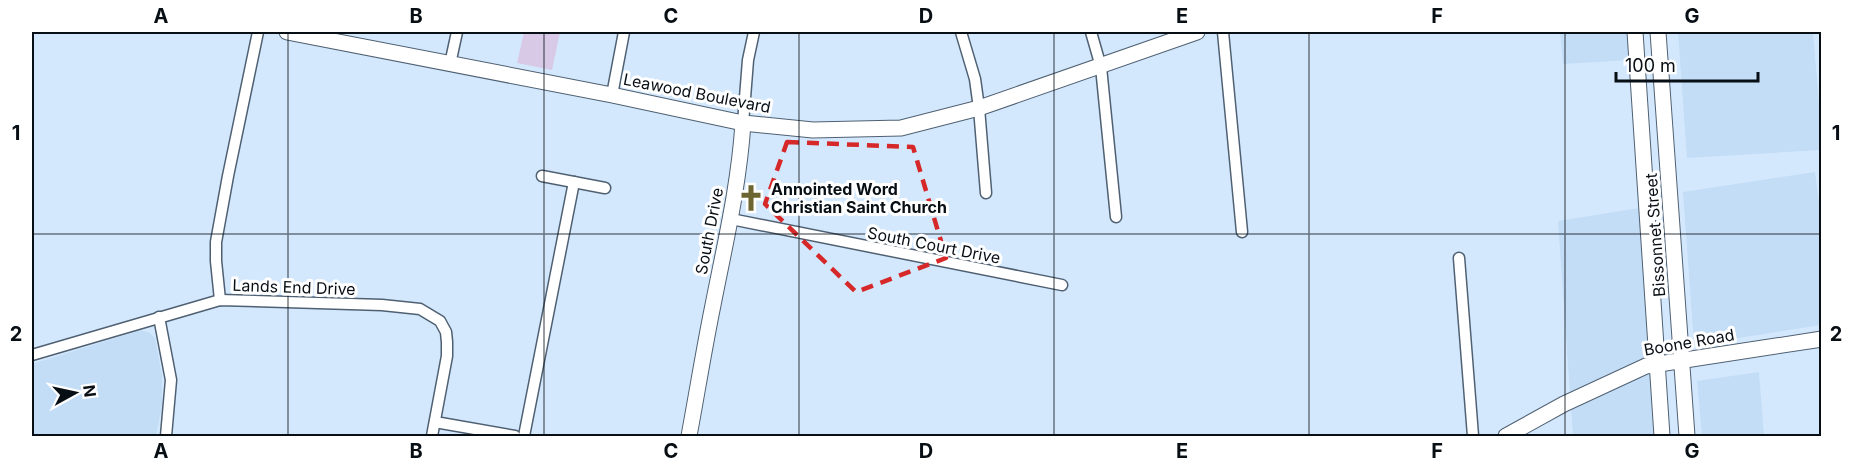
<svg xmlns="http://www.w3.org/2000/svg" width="1853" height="468" viewBox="0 0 1853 468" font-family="Inter,sans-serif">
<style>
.built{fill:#c3ddf6}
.green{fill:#d8cae7}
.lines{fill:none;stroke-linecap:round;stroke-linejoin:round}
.street-casing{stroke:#4f6072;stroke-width:13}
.secondary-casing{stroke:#4f6072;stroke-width:17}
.street{stroke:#fff;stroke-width:10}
.secondary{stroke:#fff;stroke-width:15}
.marked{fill:none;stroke:#d62828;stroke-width:4.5;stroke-dasharray:12 8;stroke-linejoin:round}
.grid{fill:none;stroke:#070e14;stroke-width:1.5;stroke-opacity:0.55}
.labels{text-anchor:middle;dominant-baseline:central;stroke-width:6;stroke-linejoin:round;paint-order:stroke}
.street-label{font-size:16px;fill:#070e14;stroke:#fff}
.poi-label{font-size:16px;font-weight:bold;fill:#070e14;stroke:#fff;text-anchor:start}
.neatline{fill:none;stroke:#070e14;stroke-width:2}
.grid-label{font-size:20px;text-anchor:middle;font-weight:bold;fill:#070e14}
</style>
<rect width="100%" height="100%" fill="#d4e8fd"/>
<g class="built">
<path d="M 1560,32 L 1629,32 L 1631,60 L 1563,64 Z"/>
<path d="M 1678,32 L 1813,32 L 1821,126 L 1821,150 L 1687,158 Z"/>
<path d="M 1815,172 L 1822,224 L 1821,325 L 1694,345 L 1683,192 Z"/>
<path d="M 1639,208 L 1657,436 L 1573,436 L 1558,221 Z"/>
<path d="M 141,330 L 150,333 L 155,338 L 162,376 L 162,405 L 156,436 L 32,436 L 32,364 Z"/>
<path d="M 1759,372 L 1764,436 L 1702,436 L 1697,381 Z"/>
</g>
<path class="green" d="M 524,32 L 560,32 L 552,70 L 517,63 Z"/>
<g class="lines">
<defs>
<g id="street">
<path d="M 961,32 L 975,79 L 979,108 L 986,193"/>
<path d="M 1091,32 L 1101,67 L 1116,217"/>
<path d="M 1223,32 L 1242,232"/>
<path d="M 450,64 L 457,32"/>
<path d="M 612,95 L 624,32"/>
<path d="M 743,123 L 748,60 L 754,32"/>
<path d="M 542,176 L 605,188"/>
<path d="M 731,219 L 1062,285"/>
<path d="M 1459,258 L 1473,436"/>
<path d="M 220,300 L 216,261 L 216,242 L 228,176 L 258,32"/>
<path d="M 159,317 L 171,380 L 166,436"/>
<path d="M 32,355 L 220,300 L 382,305 L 420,309 L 440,321 L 446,332 L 447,342 L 447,356 L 432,436"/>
<path d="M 435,422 L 515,436"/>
<path d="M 524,436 L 574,182"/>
</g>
<g id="secondary">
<path d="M 287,32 L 612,95 L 743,123 L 813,130 L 901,128 L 979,108 L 1197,32"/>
<path d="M 1635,32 L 1662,436"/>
<path d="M 1658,32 L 1687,436"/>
<path d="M 689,436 C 697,393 704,349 713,305 C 725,244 739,185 743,123"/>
<path d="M 1506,436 L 1564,404 L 1646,366 L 1822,339"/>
</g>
</defs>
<use href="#street" class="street-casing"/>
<use href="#secondary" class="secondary-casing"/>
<use href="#street" class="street"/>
<use href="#secondary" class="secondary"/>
</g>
<path class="marked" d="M 787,142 L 913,147 L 946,258 L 856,292 L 765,204 Z"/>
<path class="grid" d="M 288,32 L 288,436M 544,32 L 544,436M 799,32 L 799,436M 1054,32 L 1054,436M 1309,32 L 1309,436M 1565,32 L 1565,436M 32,234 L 1822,234"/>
<defs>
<symbol id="church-bare" viewBox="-9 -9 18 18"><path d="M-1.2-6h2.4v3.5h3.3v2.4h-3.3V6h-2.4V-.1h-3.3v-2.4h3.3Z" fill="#6c6531" stroke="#fff" stroke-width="2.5" paint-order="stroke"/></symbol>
</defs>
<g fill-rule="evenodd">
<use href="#church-bare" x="732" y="179" width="38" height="38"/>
</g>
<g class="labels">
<g class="street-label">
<text transform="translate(697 93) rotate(11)">Leawood Boulevard</text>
<text transform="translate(709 231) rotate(-79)">South Drive</text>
<text transform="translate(1655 235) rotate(-94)">Bissonnet Street</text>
<text transform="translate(934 245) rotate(11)">South Court Drive</text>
<text transform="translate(294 287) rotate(2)">Lands End Drive</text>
<text transform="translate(1689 342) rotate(-10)">Boone Road</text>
</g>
<g class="poi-label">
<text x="771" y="189">Annointed Word<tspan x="771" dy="18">Christian Saint Church</tspan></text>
</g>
</g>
<rect width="1853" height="468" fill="none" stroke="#ffffff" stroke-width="66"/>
<g transform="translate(75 393) rotate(82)" stroke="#ffffff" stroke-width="4.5" paint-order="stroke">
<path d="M0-4.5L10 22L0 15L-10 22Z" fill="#070e14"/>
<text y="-9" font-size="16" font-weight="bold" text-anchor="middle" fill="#070e14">N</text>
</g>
<path d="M1616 72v9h142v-9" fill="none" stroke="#070e14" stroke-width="3"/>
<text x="1625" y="72" font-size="18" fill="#070e14" stroke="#ffffff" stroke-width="4.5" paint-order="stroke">100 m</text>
<rect x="33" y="33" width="1787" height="402" class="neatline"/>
<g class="grid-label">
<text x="161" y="23">A</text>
<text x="416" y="23">B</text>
<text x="671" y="23">C</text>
<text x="926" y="23">D</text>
<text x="1182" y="23">E</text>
<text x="1437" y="23">F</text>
<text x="1692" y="23">G</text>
<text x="16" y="140">1</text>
<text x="1836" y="140">1</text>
<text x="16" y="341">2</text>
<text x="1836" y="341">2</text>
<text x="161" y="458">A</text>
<text x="416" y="458">B</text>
<text x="671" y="458">C</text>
<text x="926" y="458">D</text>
<text x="1182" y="458">E</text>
<text x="1437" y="458">F</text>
<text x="1692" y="458">G</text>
</g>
</svg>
